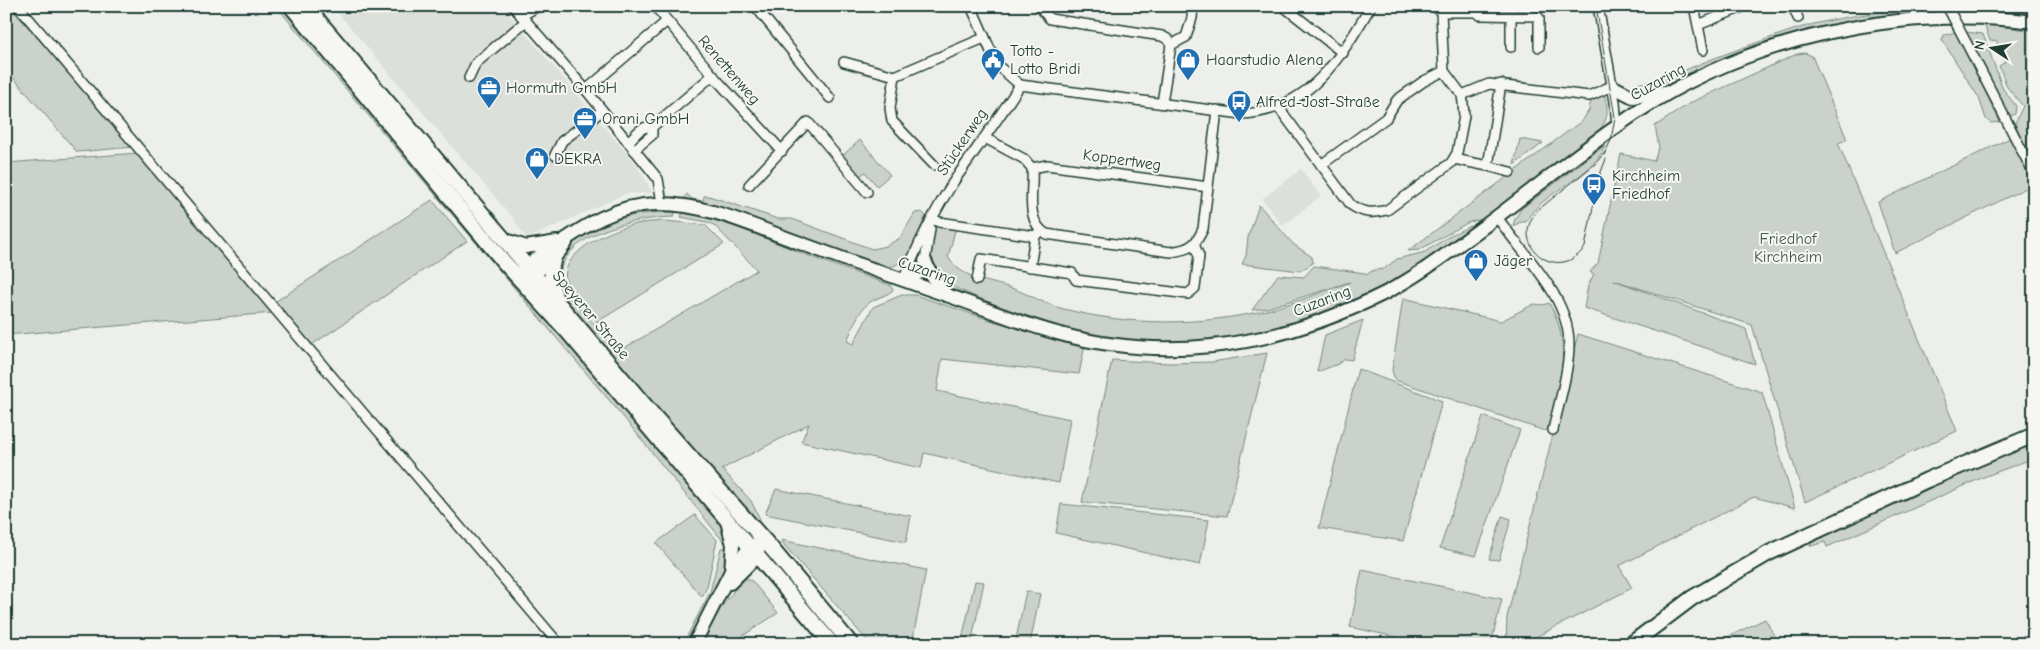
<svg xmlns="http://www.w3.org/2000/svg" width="2040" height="650" viewBox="0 0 2040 650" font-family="'Comic Neue',sans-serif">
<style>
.built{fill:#dce0db}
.green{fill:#cbd2cc;stroke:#758880}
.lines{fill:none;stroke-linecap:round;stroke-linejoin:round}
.street-casing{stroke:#1f3d34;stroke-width:12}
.secondary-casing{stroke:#1f3d34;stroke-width:16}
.primary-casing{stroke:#1f3d34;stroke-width:18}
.street{stroke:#f6f6f2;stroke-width:9}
.secondary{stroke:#f6f6f2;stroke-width:12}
.primary{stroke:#f6f6f2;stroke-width:14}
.tram{stroke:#1f3d34;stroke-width:1}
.street-bridge-casing{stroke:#1f3d34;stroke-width:12;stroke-linecap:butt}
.street-bridge{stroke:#f6f6f2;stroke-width:9}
.labels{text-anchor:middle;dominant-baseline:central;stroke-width:4;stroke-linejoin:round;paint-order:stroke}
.poi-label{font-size:16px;fill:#1f3d34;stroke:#f6f6f2;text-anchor:start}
.street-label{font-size:16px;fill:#1f3d34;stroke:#f6f6f2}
.park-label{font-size:16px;fill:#415b52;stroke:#f6f6f2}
</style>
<rect width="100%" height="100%" fill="#edefea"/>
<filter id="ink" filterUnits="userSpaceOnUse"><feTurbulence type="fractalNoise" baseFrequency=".02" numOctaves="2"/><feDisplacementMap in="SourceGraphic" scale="10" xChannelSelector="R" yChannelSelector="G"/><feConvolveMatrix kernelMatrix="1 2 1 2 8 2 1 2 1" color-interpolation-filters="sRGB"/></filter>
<g filter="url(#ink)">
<g class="built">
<path d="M 332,6 L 502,6 L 637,165 L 653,193 L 625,194 L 527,239 L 511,216 Z"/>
<path d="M 1301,169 L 1321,196 L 1283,226 L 1262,199 Z"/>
</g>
<g class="green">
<path d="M 276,6 L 286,6 L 724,527 L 729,543 L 723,541 L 625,419 Z"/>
<path d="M 1973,6 L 2034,10 L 2034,16 L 1968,13 L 1880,18 L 1662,87 L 1635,93 L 1635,84 C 1661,81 1683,71 1707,61 C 1736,50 1766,39 1796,29 C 1853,12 1914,8 1973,6 Z"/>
<path d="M 11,8 L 134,147 L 77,152 L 6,69 L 6,11 Z"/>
<path d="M 1984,24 L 2034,31 L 2034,167 L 2015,123 L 2023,106 L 2007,87 L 1999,66 L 2005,62 L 1996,40 L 1990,41 Z"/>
<path d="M 1956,32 L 2000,122 L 1991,123 L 1986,119 L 1979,98 L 1942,40 L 1944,35 Z"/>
<path d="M 1966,32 L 1983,34 L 2003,89 L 2016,106 L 2015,114 L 2007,117 Z"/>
<path d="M 1805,53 L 1812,56 L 1846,137 L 1846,140 L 1838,143 L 1843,155 L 1957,431 L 1805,502 L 1752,325 L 1614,280 L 1746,329 L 1755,364 L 1584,308 L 1588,286 L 1594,274 L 1590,272 L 1598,263 L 1621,154 L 1654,161 L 1659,147 L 1655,126 L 1692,102 L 1797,54 Z"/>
<path d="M 1604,93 C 1608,108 1610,119 1598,131 L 1484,219 L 1469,222 L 1419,250 L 1408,251 L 1583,120 L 1589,110 L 1591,100 Z"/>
<path d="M 2010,138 L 2034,184 L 1895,253 L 1878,202 Z"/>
<path d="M 1520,139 L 1543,143 L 1514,165 Z"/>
<path d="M 860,140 L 890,175 L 877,186 L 865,172 L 859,177 L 842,156 Z"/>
<path d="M 1604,146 L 1605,147 C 1589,181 1543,190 1526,222 L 1521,222 L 1513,226 L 1515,219 L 1521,209 Z"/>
<path d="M 138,153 L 273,313 L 6,335 L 6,163 Z"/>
<path d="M 687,194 L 692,199 L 703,201 L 704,196 L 709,196 L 778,219 L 792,219 L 872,249 L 886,246 L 900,238 L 915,213 L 922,212 L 926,216 C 917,233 909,265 889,267 L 682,201 Z"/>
<path d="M 432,200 L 467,241 L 310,346 L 273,303 Z"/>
<path d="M 1259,205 L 1293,244 L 1312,257 L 1313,263 L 1300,271 L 1242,264 L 1246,256 L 1248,237 Z"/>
<path d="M 675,212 L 674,217 C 638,218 570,230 560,272 L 554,270 C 571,225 631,211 675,212 Z"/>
<path d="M 683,212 C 723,219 761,237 799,252 C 829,264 859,274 890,285 L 893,290 C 885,297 877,297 869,303 C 858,310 852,330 847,341 L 853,344 L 873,307 L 902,295 L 915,295 L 996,322 L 1085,345 L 1079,374 L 942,359 L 937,391 L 1070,419 L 1059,483 L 924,453 L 921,468 L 801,442 L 809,424 L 722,469 L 751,501 L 761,521 L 756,526 L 644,396 L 629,375 L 560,294 L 553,276 L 559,277 C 574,305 598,329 621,350 L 757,270 L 714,225 L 707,222 L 681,217 Z"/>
<path d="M 665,221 L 705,225 L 724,244 L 597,322 C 590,313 574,298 569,289 C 551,256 606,232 631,225 C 642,222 654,222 665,221 Z"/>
<path d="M 933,222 L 956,227 L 948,257 C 961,279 990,281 1011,288 C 1029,294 1046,305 1064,309 C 1129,326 1201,326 1267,310 C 1295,303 1322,292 1350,282 L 1267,308 L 1252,310 L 1278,275 L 1304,277 L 1314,266 L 1365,273 L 1366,275 L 1374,270 L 1384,269 L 1397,259 L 1425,252 L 1451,235 L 1470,226 L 1473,227 C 1440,252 1406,277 1369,296 C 1264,347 1153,355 1041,323 C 1029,319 1017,313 1006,309 C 986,301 966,293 947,284 C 925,271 931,243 933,222 Z"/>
<path d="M 1403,298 L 1501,321 L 1534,304 L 1543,305 L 1549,303 C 1574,346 1559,383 1548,428 L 1545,431 L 1395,380 L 1392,370 Z"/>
<path d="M 1363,320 L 1352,360 L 1345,359 L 1338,364 L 1317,372 L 1325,335 Z"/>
<path d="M 1578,334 L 1762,392 L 1795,508 L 1754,497 L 1619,566 L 1632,588 L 1522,644 L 1506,644 L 1507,617 Z"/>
<path d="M 1267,353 L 1227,516 L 1082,502 L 1112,360 L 1168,363 L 1212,362 Z"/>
<path d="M 1358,369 L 1442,401 L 1403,541 L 1319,528 Z"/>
<path d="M 1483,416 L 1520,430 L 1476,556 L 1440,548 Z"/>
<path d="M 2034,444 L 2034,458 L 1986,476 L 1827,547 L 1825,542 L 1811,546 L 1809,539 L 1930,486 Z"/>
<path d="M 776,489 L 911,516 L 906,542 L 765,514 Z"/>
<path d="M 1061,504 L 1209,520 L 1200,565 L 1056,533 Z"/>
<path d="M 695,515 L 717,540 L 707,587 L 702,597 L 656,543 Z"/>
<path d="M 1502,516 L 1511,519 L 1499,560 L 1489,559 Z"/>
<path d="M 781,540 L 926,570 L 912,644 L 870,644 L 785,546 Z"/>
<path d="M 721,548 L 726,548 C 728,578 702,617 688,644 L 683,644 L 710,592 Z"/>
<path d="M 1362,570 L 1502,599 L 1491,644 L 1428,644 L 1350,627 Z"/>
<path d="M 744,578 L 752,581 L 778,613 L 730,644 L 701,644 L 722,606 Z"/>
<path d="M 975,581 L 984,582 L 971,644 L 961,644 Z"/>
<path d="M 1026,591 L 1040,594 L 1030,644 L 1015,644 Z"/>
<path d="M 1765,619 L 1779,644 L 1713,644 Z"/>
</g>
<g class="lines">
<defs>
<g id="street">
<path d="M 18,6 L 559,644"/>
<path d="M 513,6 L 586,90 L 658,179 L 662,203"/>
<path d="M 655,6 L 716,79 L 782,151"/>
<path d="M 755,6 L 830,98"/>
<path d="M 971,6 L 997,65 L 1020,85 L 1242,114 C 1309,111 1341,57 1371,6"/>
<path d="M 1039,6 L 1050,19 L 1162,36 L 1169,40 L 1171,45"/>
<path d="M 1283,6 L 1343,53"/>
<path d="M 1598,6 L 1615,102 L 1617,128"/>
<path d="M 1694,6 L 1703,50"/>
<path d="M 1793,6 L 1798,18"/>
<path d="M 1441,12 L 1477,12 L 1480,15 L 1537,16 L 1539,18 L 1539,47"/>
<path d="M 521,16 L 538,6"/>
<path d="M 1698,25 L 1745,6"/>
<path d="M 1968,46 L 2034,174"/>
<path d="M 1511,47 L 1511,15"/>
<path d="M 844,62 L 895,76"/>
<path d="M 469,78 L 476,63 L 526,21"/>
<path d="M 586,90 L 667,21"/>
<path d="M 1462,95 L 1489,84 L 1589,96 L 1612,86"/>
<path d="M 1162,103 L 1171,45 L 1186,37 L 1192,18 L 1193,6"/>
<path d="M 1279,108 L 1351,205 C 1363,213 1372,214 1387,210 L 1451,163 L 1457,153 L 1464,116 L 1463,103 L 1462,95 L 1444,71 L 1441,12 L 1434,6"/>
<path d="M 985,138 L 1024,159 L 1032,168 C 1034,190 1024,220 1046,234 L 1171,252 C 1189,249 1195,247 1203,229 L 1217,110"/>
<path d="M 628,142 C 635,136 641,125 652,127 L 713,75"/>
<path d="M 634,150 L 652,135 L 652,127"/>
<path d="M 555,155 L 562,141 L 602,111"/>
<path d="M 1454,159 L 1488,166 L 1501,84"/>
<path d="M 934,165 L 892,121 L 890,108 L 895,76 L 984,38"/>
<path d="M 1321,165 L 1386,118 L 1397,100 L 1424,81 L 1444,71"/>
<path d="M 1488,166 L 1510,172"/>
<path d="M 1032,168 L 1047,165 L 1208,187"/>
<path d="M 749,185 L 808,122 L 867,192"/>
<path d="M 1497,217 C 1523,255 1569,296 1569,344 C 1569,372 1559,402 1553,430"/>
<path d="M 932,219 L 939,222 L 1035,236"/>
<path d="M 1030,267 L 1035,236 L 1039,232"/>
<path d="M 903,280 L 921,274 L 925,261 L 930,229"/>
<path d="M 977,280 L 981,259 L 1072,273 L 1076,280 L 1188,294 L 1195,288 L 1199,256 L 1194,244"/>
<path d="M 903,281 C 917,246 934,212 954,181 C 976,149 999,118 1020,85"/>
</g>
<g id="secondary">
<path d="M 1612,86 L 1633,97 L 1665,92"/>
<path d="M 503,239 L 526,247 L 557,242"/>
<path d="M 555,257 L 550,278 L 557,299"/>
<path d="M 925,261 L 932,276 L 946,295"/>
<path d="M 520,273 C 529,263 541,255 553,248 C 584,226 618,204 657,204 C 706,203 755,227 800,243 C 851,262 903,280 955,298 C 989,310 1022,324 1057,333 C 1106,347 1161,351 1212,346 C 1272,340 1331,320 1385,293 C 1414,278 1441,258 1467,239 C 1525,197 1580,150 1639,111 C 1751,37 1902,5 2034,22"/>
<path d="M 524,275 C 542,273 556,257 566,243"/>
<path d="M 727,521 L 733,545 L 731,571"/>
<path d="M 730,583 L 752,561 L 760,547"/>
<path d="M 694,644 L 731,571 L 750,547 L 763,540"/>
</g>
<g id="primary">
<path d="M 291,6 L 504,262 L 567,331 L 832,644"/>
<path d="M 306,6 L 654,416 L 772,549 L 851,644"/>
<path d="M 1631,644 L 1692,598 L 1769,553 L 1927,480 L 2034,435"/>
</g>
</defs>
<use href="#street" class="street-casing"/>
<use href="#secondary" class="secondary-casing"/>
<use href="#primary" class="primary-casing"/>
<use href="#street" class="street"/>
<use href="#secondary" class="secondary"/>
<use href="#primary" class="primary"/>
<g class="tram">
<path d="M 1596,6 L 1615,117 L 1611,140 L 1604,155"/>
<path d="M 1606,159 L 1599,177 L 1585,247 C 1558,286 1505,243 1539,209 L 1595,164 L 1607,150"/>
</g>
<defs>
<path id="street-bridge" d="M 1947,6 L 1968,46"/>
</defs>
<use href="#street-bridge" class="street-bridge-casing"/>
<use href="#street-bridge" class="street-bridge"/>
</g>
</g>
<defs>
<symbol id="civic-pin" viewBox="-11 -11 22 30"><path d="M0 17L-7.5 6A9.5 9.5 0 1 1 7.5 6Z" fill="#1f6fb2" stroke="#f6f6f2"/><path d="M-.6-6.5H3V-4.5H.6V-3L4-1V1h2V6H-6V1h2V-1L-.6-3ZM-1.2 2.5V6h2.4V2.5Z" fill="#fff"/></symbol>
<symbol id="shop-pin" viewBox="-11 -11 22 30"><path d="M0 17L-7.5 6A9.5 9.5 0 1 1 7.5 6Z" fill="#1f6fb2" stroke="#f6f6f2"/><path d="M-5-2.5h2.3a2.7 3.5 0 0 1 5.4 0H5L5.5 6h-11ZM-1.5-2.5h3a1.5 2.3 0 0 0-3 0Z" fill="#fff"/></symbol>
<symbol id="office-pin" viewBox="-11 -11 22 30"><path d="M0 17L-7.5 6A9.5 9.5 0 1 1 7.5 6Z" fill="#1f6fb2" stroke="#f6f6f2"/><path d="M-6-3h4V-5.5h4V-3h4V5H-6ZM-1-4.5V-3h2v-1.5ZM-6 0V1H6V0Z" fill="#fff"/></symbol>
<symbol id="bus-pin" viewBox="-11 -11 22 30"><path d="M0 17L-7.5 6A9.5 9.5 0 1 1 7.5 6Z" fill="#1f6fb2" stroke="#f6f6f2"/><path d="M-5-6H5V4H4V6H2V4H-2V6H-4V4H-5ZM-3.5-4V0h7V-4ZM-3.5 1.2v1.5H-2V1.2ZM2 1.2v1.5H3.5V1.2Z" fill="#fff"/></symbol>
</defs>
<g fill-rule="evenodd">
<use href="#civic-pin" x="979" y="46" width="28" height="38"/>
<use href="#shop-pin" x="1174" y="46" width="28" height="38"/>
<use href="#office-pin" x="475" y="74" width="28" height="38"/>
<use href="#bus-pin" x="1225" y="88" width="28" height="38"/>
<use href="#office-pin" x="571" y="105" width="28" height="38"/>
<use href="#shop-pin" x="523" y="145" width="28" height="38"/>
<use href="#bus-pin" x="1580" y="171" width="28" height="38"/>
<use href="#shop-pin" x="1462" y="247" width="28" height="38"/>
</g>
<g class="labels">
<g class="poi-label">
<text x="1010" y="51">Totto -<tspan x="1010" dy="18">Lotto Bridi</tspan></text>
<text x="1206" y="60">Haarstudio Alena</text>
<text x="506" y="88">Hormuth GmbH</text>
<text x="1256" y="102">Alfred-Jost-Straße</text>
<text x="602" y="119">Orani GmbH</text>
<text x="554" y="159">DEKRA</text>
<text x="1612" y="176">Kirchheim<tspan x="1612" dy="18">Friedhof</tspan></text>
<text x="1494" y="261">Jäger</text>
</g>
<g class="street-label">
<text transform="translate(729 70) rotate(49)">Renettenweg</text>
<text transform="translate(1658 82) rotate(-29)">Cuzaring</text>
<text transform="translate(962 142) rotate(-56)">Stückerweg</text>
<text transform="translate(1122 160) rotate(8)">Koppertweg</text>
<text transform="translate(927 271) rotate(19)">Cuzaring</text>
<text transform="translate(1322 301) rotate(-21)">Cuzaring</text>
<text transform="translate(591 315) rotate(50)">Speyerer Straße</text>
</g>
<g class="park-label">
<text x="1788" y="239">Friedhof<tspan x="1788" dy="18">Kirchheim</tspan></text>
</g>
</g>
<rect width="2040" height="650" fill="none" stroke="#f6f6f2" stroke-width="25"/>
<rect x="12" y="12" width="2015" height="625" fill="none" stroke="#1f3d34" stroke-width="2" filter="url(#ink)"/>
<g transform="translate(1992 48) rotate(282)" stroke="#f6f6f2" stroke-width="4" paint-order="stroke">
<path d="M0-4L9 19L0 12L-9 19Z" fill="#1f3d34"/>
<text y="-8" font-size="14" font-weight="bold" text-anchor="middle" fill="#1f3d34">N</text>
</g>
</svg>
